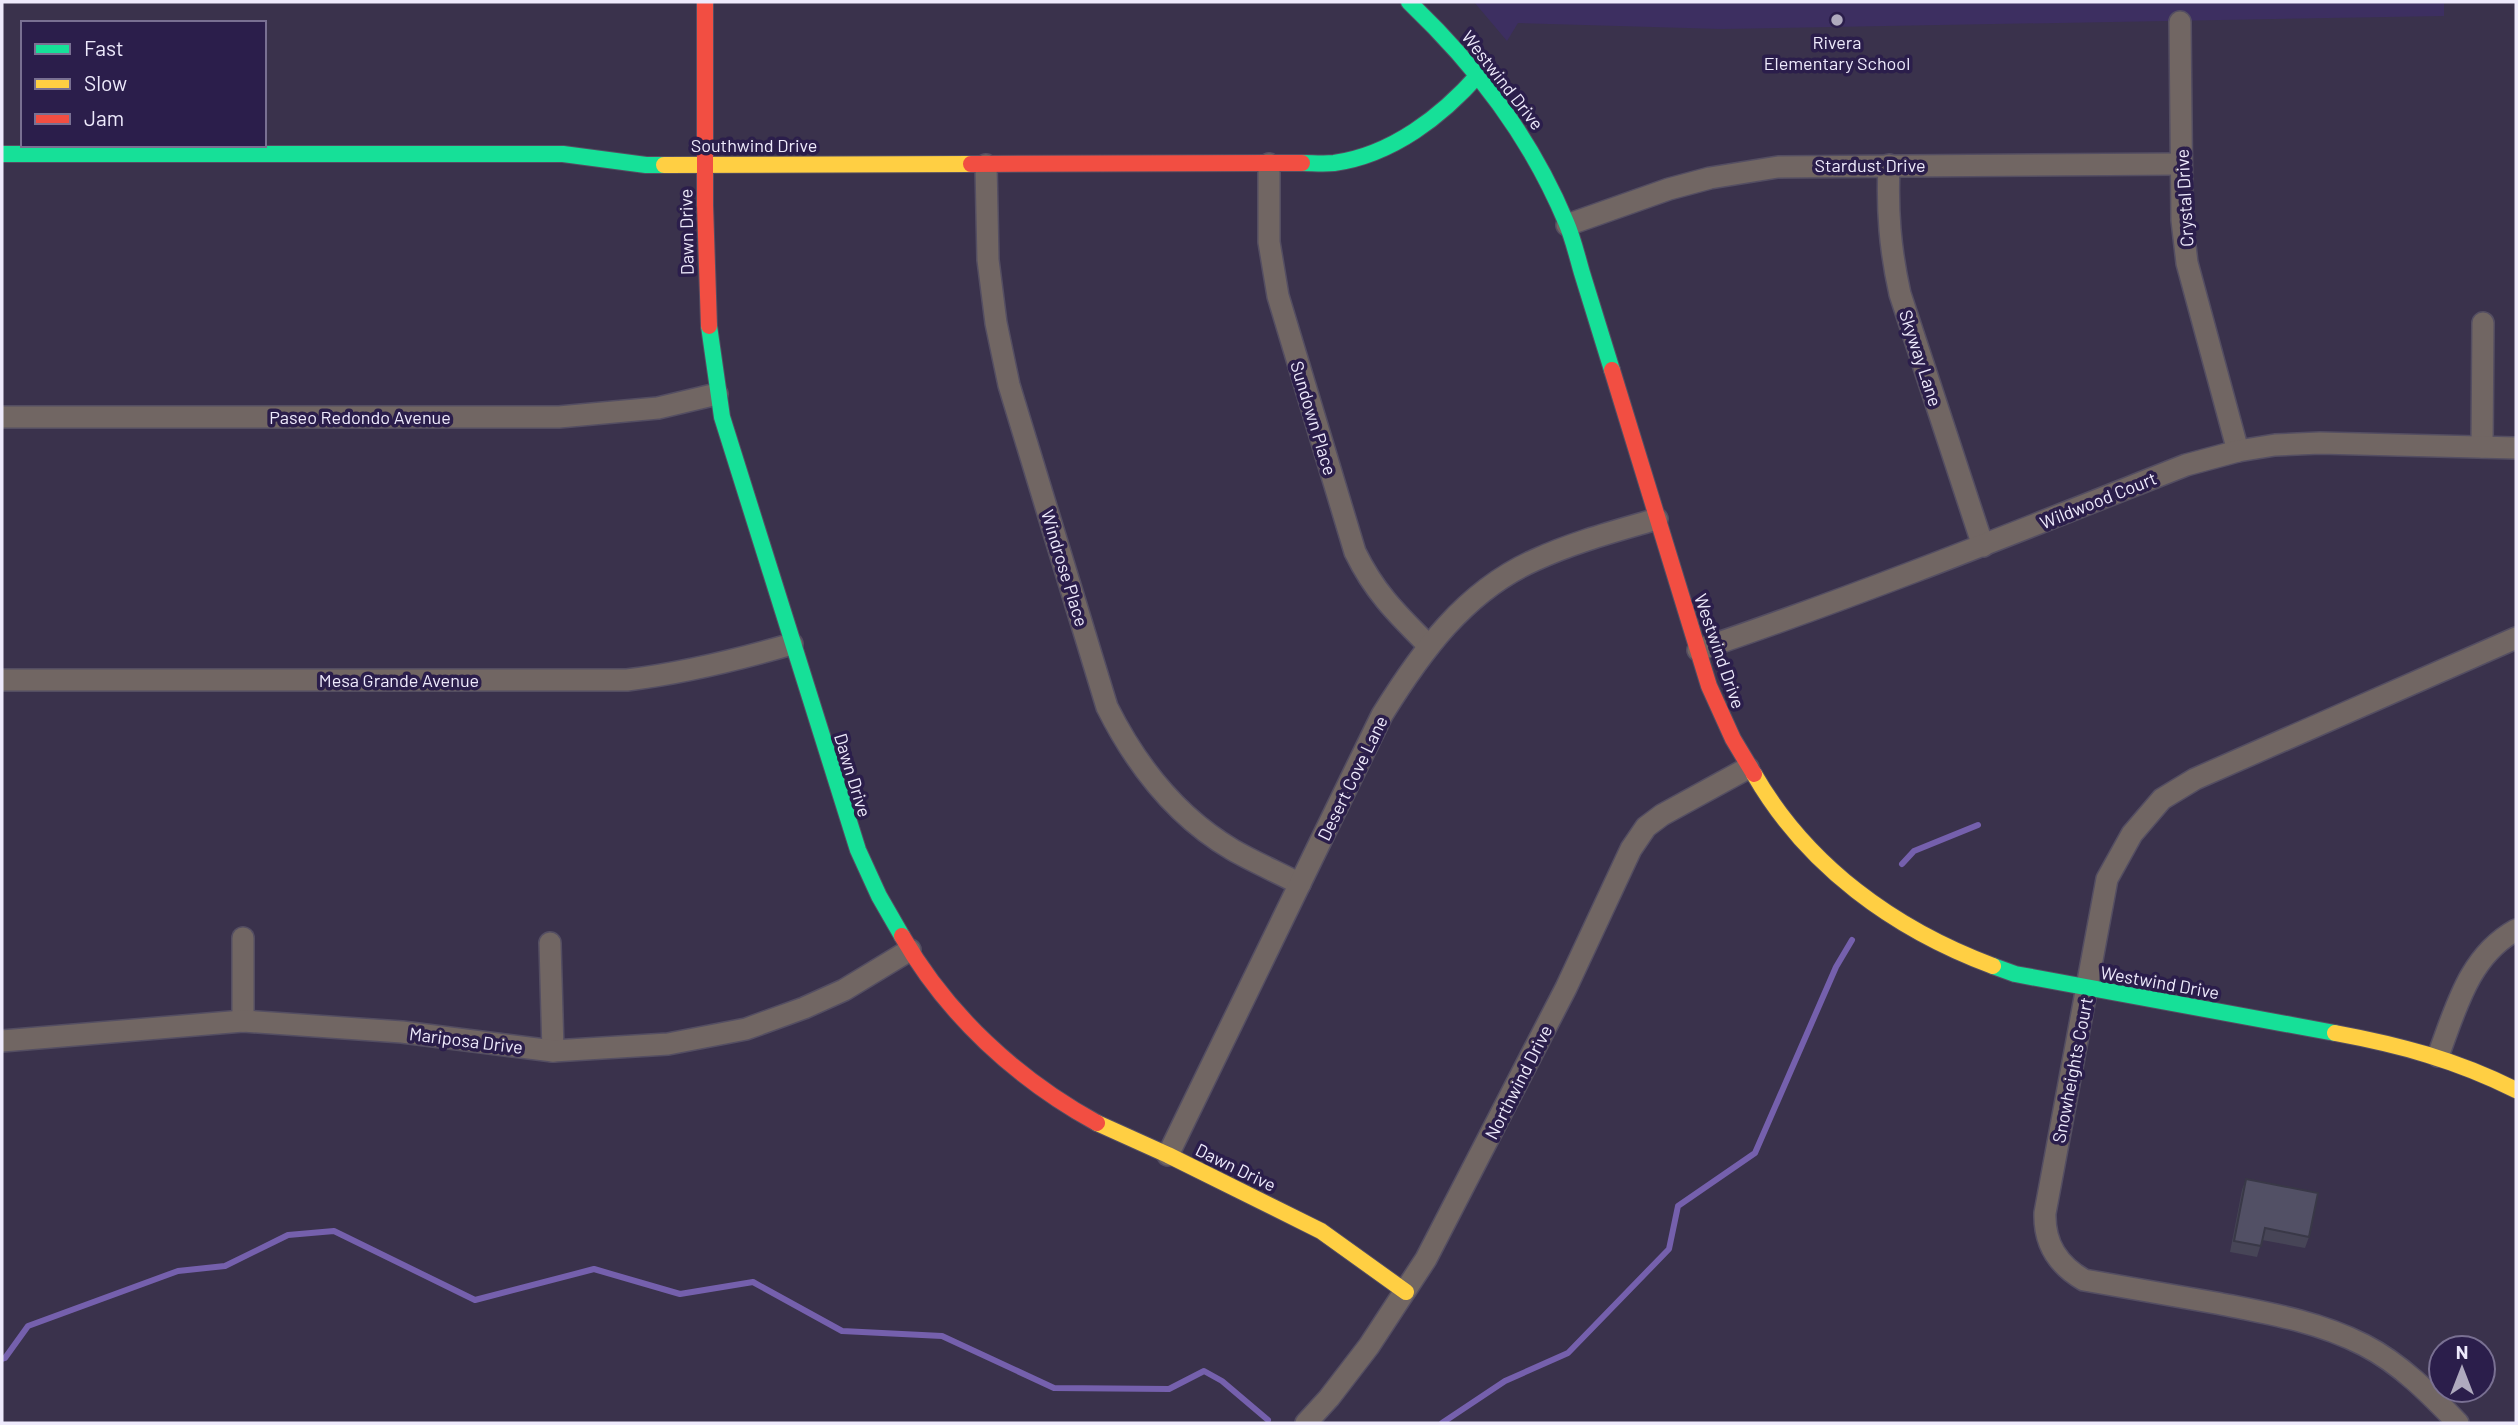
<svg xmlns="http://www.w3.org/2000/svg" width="2518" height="1425" viewBox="0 0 2518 1425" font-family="Barlow,sans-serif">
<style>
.built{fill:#3d2f61}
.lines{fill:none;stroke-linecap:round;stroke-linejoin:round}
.stream{stroke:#7560ad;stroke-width:6}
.street-casing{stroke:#544e62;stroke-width:24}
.fast-casing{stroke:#544e62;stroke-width:18}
.slow-casing{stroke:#544e62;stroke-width:18}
.jam-casing{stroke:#544e62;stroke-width:18}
.street{stroke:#716663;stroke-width:21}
.fast{stroke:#16e098;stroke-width:16}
.slow{stroke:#ffcf43;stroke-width:16}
.jam{stroke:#f24e42;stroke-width:16}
.wall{fill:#474557}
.building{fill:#525065;stroke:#393847;stroke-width:2}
.poi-dot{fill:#afaabe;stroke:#2b1e4b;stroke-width:2.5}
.labels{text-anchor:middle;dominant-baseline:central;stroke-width:7;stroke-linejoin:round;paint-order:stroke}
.poi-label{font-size:18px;fill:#eeeafc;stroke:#2b1e4b}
.street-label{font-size:18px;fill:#eeeafc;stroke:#2b1e4b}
</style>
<rect width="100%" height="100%" fill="#3a324c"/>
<path class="built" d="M 1474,2 L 2444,2 L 2444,16 L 1721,29 L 1518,23 L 1507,41 Z"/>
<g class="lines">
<g class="stream">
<path d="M 1902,864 L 1914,851 L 1978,825"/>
<path d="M 2,1359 L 5,1358 L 28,1326 L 178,1271 L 225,1266 L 288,1235 L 334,1231 L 475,1300 L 594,1269 L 680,1294 L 753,1282 L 842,1331 L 942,1336 L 1054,1388 L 1169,1389 L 1204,1371 L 1222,1381 L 1268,1420"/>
<path d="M 1442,1423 L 1505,1381 L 1568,1353 L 1669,1249 L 1678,1206 L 1755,1153 L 1836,967 L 1852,940"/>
</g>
<defs>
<g id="street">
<path d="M 2180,22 L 2182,220 L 2187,263 L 2238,451"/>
<path d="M 1269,164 L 1269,242 L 1278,296 L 1355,552 C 1375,593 1397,614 1429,646"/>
<path d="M 986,165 L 988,260 L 996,323 L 1009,385 L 1107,707 C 1136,765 1175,816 1233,850 C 1254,862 1277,872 1300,884"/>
<path d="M 1889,165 C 1887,211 1890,249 1900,294 L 1983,546"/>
<path d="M 1567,225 L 1669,189 L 1710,178 L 1778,167 L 2181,164"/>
<path d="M 2,417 L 559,417 L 658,408 L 717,394"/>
<path d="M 2482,447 L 2483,323"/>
<path d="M 1698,650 C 1863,594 2024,529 2186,465 L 2238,451 L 2275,445 L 2320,443 L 2516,448"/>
<path d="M 2,680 L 627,680 C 684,673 737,660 792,644"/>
<path d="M 243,938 L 243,1021"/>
<path d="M 550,943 L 553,1051"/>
<path d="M 2,1041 L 243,1021 L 402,1032 L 553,1051 L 668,1044 L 746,1029 L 804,1008 L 844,990 L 910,950"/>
<path d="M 2438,1056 C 2456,1008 2469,956 2516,930"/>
<path d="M 1168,1155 L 1382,715 C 1421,652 1465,591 1535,560 C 1574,542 1616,531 1657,519"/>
<path d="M 1306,1423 L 1329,1398 L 1369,1346 L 1426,1259 L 1566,988 L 1631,849 L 1646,827 L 1662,815 L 1748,768"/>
<path d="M 2458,1423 C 2430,1394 2401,1364 2364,1345 C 2317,1321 2267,1313 2216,1303 C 2172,1295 2128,1288 2084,1280 C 2058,1265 2044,1244 2045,1213 L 2107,879 L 2132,834 L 2162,799 L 2195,779 L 2516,638"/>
</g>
<g id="fast">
<path d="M 1409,2 C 1476,66 1530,136 1566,222 C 1573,238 1577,256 1582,273 C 1592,305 1602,338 1612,370"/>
<path d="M 2,154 L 563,154 L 646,165 L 664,165"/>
<path d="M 1302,163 C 1312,163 1324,164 1334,163 C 1392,155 1442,116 1479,74"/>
<path d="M 709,326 L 722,417 L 858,850 L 879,896 L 902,936"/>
<path d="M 1993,966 L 2015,974 L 2335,1033"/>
</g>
<g id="slow">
<path d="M 664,165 L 971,164"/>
<path d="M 1754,774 C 1807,866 1894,929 1993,966"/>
<path d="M 2335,1033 C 2400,1045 2456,1060 2516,1090"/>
<path d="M 1097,1123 L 1168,1155 L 1321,1231 L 1406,1292"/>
</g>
<g id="jam">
<path d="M 705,2 L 705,205 L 709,326"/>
<path d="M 971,164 L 1302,163"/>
<path d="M 1612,370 L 1709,686 L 1733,739 L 1754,774"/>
<path d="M 902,936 C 947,1015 1017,1079 1097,1123"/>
</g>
</defs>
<use href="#street" class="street-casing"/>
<use href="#fast" class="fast-casing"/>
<use href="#slow" class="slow-casing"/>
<use href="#jam" class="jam-casing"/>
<use href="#street" class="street"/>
<use href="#fast" class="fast"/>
<use href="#slow" class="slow"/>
<use href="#jam" class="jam"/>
</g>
<path class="wall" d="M 2246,1179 L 2309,1237 L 2305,1248 L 2262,1240 L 2257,1257 L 2230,1252 L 2242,1190 Z"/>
<path class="building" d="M 2246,1179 L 2318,1193 L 2309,1237 L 2265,1228 L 2261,1246 L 2234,1241 Z"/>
<circle class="poi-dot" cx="1837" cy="20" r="7"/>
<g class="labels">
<g class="poi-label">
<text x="1837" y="42">Rivera<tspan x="1837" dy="21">Elementary School</tspan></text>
</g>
<g class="street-label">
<text transform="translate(1503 80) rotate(52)">Westwind Drive</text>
<text x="754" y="145">Southwind Drive</text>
<text x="1870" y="165">Stardust Drive</text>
<text transform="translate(2184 198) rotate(-93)">Crystal Drive</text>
<text transform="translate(686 232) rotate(-91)">Dawn Drive</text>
<text transform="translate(1921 358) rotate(72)">Skyway Lane</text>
<text x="360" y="417">Paseo Redondo Avenue</text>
<text transform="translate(1314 418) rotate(73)">Sundown Place</text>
<text transform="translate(2098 500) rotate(-22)">Wildwood Court</text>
<text transform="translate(1065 568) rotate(73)">Windrose Place</text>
<text transform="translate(1720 651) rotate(71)">Westwind Drive</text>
<text x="399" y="680">Mesa Grande Avenue</text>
<text transform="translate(853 775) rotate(73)">Dawn Drive</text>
<text transform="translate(1352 778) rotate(-64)">Desert Cove Lane</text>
<text transform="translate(2160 982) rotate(10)">Westwind Drive</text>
<text transform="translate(466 1040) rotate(7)">Mariposa Drive</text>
<text transform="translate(2072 1070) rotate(-79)">Snowheights Court</text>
<text transform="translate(1518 1082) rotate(-63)">Northwind Drive</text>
<text transform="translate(1236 1167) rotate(26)">Dawn Drive</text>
</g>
</g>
<rect width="2518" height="1425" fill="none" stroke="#eeeafc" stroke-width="7"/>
<rect x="21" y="21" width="245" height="126" fill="#2b1e4b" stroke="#797092" stroke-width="2"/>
<rect x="35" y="44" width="35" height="10" fill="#16e098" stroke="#797092" stroke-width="2"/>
<text x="84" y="56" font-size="21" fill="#eeeafc">Fast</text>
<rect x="35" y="79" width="35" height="10" fill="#ffcf43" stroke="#797092" stroke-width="2"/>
<text x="84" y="91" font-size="21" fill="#eeeafc">Slow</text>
<rect x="35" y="114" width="35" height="10" fill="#f24e42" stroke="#797092" stroke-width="2"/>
<text x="84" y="126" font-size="21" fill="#eeeafc">Jam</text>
<g transform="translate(2462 1369)"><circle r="33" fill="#2b1e4b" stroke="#797092" stroke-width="2"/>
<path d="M0-5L12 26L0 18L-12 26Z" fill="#afaabe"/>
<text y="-10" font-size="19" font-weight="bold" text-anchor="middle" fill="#eeeafc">N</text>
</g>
</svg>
